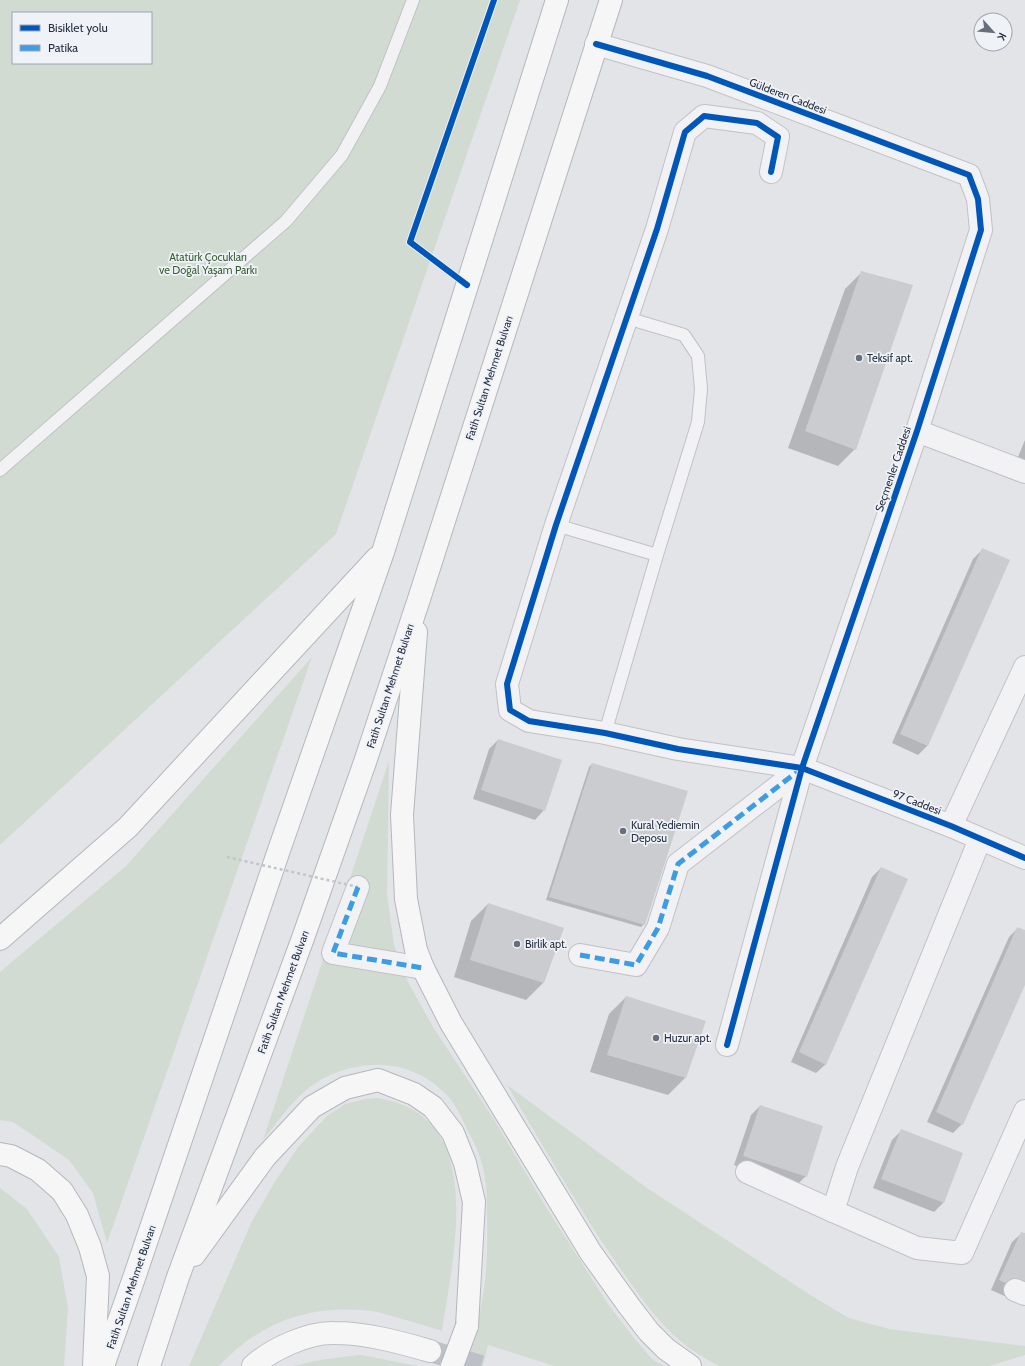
<svg xmlns="http://www.w3.org/2000/svg" width="1025" height="1366" viewBox="0 0 1025 1366" font-family="Cabin,sans-serif">
<style>
.green{fill:#d2dbd2;fill-rule:evenodd}
.shadow{fill:#0003}
.building{fill:#caccd0}
.lines{fill:none;stroke-linecap:round;stroke-linejoin:round}
.primary-tunnel{stroke:#bdc0c7;stroke-width:22;stroke-dasharray:22 11;stroke-linecap:butt}
.lane-casing{stroke:#c0c2c6;stroke-width:14}
.street-casing{stroke:#c0c2c6;stroke-width:24}
.primary-casing{stroke:#bec1c5;stroke-width:24}
.highway-casing{stroke:#b4b7bc;stroke-width:24}
.lane{stroke:#f2f2f4;stroke-width:12}
.street{stroke:#f2f2f4;stroke-width:22}
.primary{stroke:#f6f6f7;stroke-width:22}
.highway{stroke:#f6f6f7;stroke-width:22}
.highway-bridge-casing{stroke:#b4b7bc;stroke-width:24;stroke-linecap:butt}
.path-bridge{stroke:#c4c5cb;stroke-width:2.5;stroke-dasharray:3 3;stroke-linecap:butt}
.highway-bridge{stroke:#f6f6f7;stroke-width:22}
.quiet{stroke:#3d9de3;stroke-width:5;stroke-dasharray:10 5;stroke-linecap:butt}
.cycleway-casing{stroke:#eff2f7;stroke-width:8}
.cycleway{stroke:#0057b8;stroke-width:6}
.poi-dot{fill:#686f7c;stroke:#eff2f7;stroke-width:1.5}
.labels{text-anchor:middle;dominant-baseline:central;stroke-width:3.5;stroke-linejoin:round;paint-order:stroke}
.street-label{font-size:11px;fill:#273042;stroke:#eff2f7}
.park-label{font-size:11px;fill:#3a5f34;stroke:#eff2f7}
.poi-label{font-size:11px;fill:#273042;stroke:#eff2f7;text-anchor:start}
</style>
<rect width="100%" height="100%" fill="#e2e4e8"/>
<g class="green">
<path d="M 0,0 L 520,0 L 336,534 L 0,845 ZM 13,13 L 151,13 L 151,63 L 13,63 Z"/>
<path d="M 312,657 L 107,1243 L 93,1193 L 69,1160 L 13,1122 L 0,1120 L 0,972 L 126,866 Z"/>
<path d="M 389,761 L 387,894 L 394,945 L 408,982 L 433,1027 L 493,1118 L 546,1207 L 608,1304 L 634,1338 L 652,1359 L 664,1366 L 554,1366 L 488,1345 L 483,1366 L 465,1366 C 471,1345 478,1324 482,1302 C 487,1274 488,1245 487,1217 C 487,1203 487,1187 484,1172 C 481,1158 476,1146 469,1133 C 463,1121 456,1104 446,1094 C 412,1060 366,1057 324,1078 C 297,1092 281,1118 263,1140 Z"/>
<path d="M 507,1085 L 647,1188 L 815,1298 L 849,1318 L 889,1329 L 1025,1346 L 1025,1355 L 989,1366 L 719,1366 C 710,1362 703,1357 695,1352 C 661,1329 639,1295 615,1261 C 576,1204 542,1144 507,1085 Z"/>
<path d="M 377,1098 C 489,1114 453,1254 442,1331 C 428,1326 413,1322 398,1318 C 391,1316 384,1313 377,1312 C 315,1303 263,1319 219,1366 L 189,1366 L 252,1221 L 276,1180 L 299,1146 L 327,1116 L 345,1104 L 365,1099 Z"/>
<path d="M 0,1188 L 27,1209 L 59,1257 L 68,1308 L 64,1366 L 0,1366 Z"/>
<path d="M 361,1355 L 418,1366 L 294,1366 C 316,1360 338,1357 361,1355 Z"/>
</g>
<g class="shadow">
<path d="M 862,272 L 855,449 L 838,466 L 788,448 L 845,289 Z"/>
<path d="M 1025,440 L 1025,466 L 1016,462 Z"/>
<path d="M 982,550 L 1008,561 L 927,746 L 918,755 L 892,743 L 973,559 Z"/>
<path d="M 498,740 L 544,810 L 535,820 L 473,799 L 489,749 Z"/>
<path d="M 592,764 L 644,924 L 641,927 L 546,900 L 589,767 Z"/>
<path d="M 881,868 L 826,1064 L 816,1073 L 791,1062 L 872,877 Z"/>
<path d="M 488,904 L 543,983 L 526,1000 L 454,977 L 471,921 Z"/>
<path d="M 1018,928 L 1025,931 L 1025,982 L 962,1124 L 953,1133 L 927,1122 L 1009,937 Z"/>
<path d="M 626,997 L 705,1022 L 685,1078 L 668,1095 L 590,1072 L 609,1014 Z"/>
<path d="M 760,1106 L 806,1176 L 797,1185 L 734,1165 L 751,1115 Z"/>
<path d="M 901,1131 L 962,1154 L 943,1203 L 934,1212 L 873,1188 L 892,1140 Z"/>
<path d="M 1022,1233 L 1025,1234 L 1025,1305 L 991,1290 L 1012,1242 Z"/>
</g>
<g class="building">
<path d="M 861,271 L 913,285 L 856,450 L 805,431 Z"/>
<path d="M 982,548 L 1010,560 L 928,746 L 900,734 Z"/>
<path d="M 498,739 L 562,760 L 545,811 L 481,790 Z"/>
<path d="M 592,763 L 688,791 L 645,925 L 549,897 Z"/>
<path d="M 881,867 L 908,879 L 826,1065 L 799,1052 Z"/>
<path d="M 488,903 L 564,928 L 544,983 L 470,960 Z"/>
<path d="M 1017,927 L 1025,930 L 1025,985 L 963,1125 L 936,1112 Z"/>
<path d="M 626,996 L 706,1021 L 686,1078 L 607,1055 Z"/>
<path d="M 760,1105 L 823,1126 L 807,1177 L 743,1156 Z"/>
<path d="M 901,1129 L 963,1153 L 944,1203 L 881,1179 Z"/>
<path d="M 1021,1232 L 1025,1233 L 1025,1292 L 999,1280 Z"/>
</g>
<g class="lines">
<path class="primary-tunnel" d="M 430,1351 L 481,1366"/>
<defs>
<g id="lane">
<path d="M 0,470 L 286,221 L 342,155 L 380,86 L 413,0"/>
<path d="M 556,525 L 657,555"/>
<path d="M 605,733 L 657,555 L 698,422 L 701,389 L 698,356 L 684,335 L 627,318"/>
</g>
<g id="street">
<path d="M 596,44 L 707,76 L 969,175 L 978,199 L 981,230 L 917,431 L 802,768 L 727,1045"/>
<path d="M 771,172 L 778,137 L 757,123 L 704,116 L 685,132 L 657,229 L 556,525 L 507,684 L 510,710 L 529,721 L 605,733 L 678,749 L 802,768 L 951,826 L 1025,858"/>
<path d="M 917,431 L 1025,472"/>
<path d="M 951,826 L 1025,667"/>
<path d="M 980,839 L 847,1167 L 833,1211 L 917,1248 L 962,1253 L 1025,1111"/>
<path d="M 358,887 L 333,953 L 423,968"/>
<path d="M 580,955 L 636,965 L 658,928 L 678,864 L 802,768"/>
<path d="M 747,1172 L 833,1211"/>
<path d="M 1015,1290 L 1025,1294"/>
</g>
<path id="primary" d="M 253,1366 C 272,1349 309,1332 334,1333 C 366,1333 399,1342 430,1351"/>
<g id="highway">
<path d="M 416,632 L 402,815 L 406,899 L 416,950 L 423,968 L 451,1023 L 591,1253 L 629,1306 L 649,1332 L 666,1349 L 690,1366"/>
<path d="M 0,939 L 128,827 L 377,558"/>
<path d="M 0,1154 L 11,1156 L 38,1170 L 62,1191 L 77,1215 L 90,1247 L 98,1276 L 94,1366"/>
<path d="M 194,1255 L 265,1157 L 312,1107 L 345,1088 L 378,1080 L 414,1094 L 433,1107 L 453,1133 L 465,1163 L 474,1202 L 467,1326"/>
<path d="M 103,1366 L 134,1278 L 278,853 L 383,552 L 557,0"/>
<path d="M 149,1366 L 178,1277 L 303,938 L 365,762 L 419,599 L 611,0"/>
</g>
</defs>
<use href="#lane" class="lane-casing"/>
<use href="#street" class="street-casing"/>
<use href="#primary" class="primary-casing"/>
<use href="#highway" class="highway-casing"/>
<use href="#lane" class="lane"/>
<use href="#street" class="street"/>
<use href="#primary" class="primary"/>
<use href="#highway" class="highway"/>
<defs>
<path id="highway-bridge" d="M 452,1366 L 467,1326"/>
</defs>
<use href="#highway-bridge" class="highway-bridge-casing"/>
<path class="path-bridge" d="M 227,857 L 358,887"/>
<use href="#highway-bridge" class="highway-bridge"/>
<g class="quiet">
<path d="M 358,887 L 333,953 L 423,968"/>
<path d="M 580,955 L 636,965 L 658,928 L 678,864 L 802,768"/>
</g>
<defs>
<g id="cycleway">
<path d="M 596,44 L 707,76 L 969,175 L 978,199 L 981,230 L 917,431 L 802,768 L 727,1045"/>
<path d="M 771,172 L 778,137 L 757,123 L 704,116 L 685,132 L 657,229 L 556,525 L 507,684 L 510,710 L 529,721 L 605,733 L 678,749 L 802,768 L 951,826 L 1025,858"/>
<path d="M 467,285 L 410,242 L 494,0"/>
</g>
</defs>
<use href="#cycleway" class="cycleway-casing"/>
<use href="#cycleway" class="cycleway"/>
</g>
<g class="poi-dot">
<circle cx="859" cy="358" r="4"/>
<circle cx="623" cy="831" r="4"/>
<circle cx="517" cy="944" r="4"/>
<circle cx="656" cy="1038" r="4"/>
</g>
<g class="labels">
<g class="street-label">
<text transform="translate(788 96) rotate(21)">Gülderen Caddesi</text>
<text transform="translate(489 378) rotate(-72)">Fatih Sultan Mehmet Bulvarı</text>
<text transform="translate(893 469) rotate(-71)">Seçmenler Caddesi</text>
<text transform="translate(390 686) rotate(-72)">Fatih Sultan Mehmet Bulvarı</text>
<text transform="translate(917 802) rotate(21)">97 Caddesi</text>
<text transform="translate(283 992) rotate(-70)">Fatih Sultan Mehmet Bulvarı</text>
<text transform="translate(131 1287) rotate(-71)">Fatih Sultan Mehmet Bulvarı</text>
</g>
<g class="park-label">
<text x="208" y="257">Atatürk Çocukları<tspan x="208" dy="13">ve Doğal Yaşam Parkı</tspan></text>
</g>
<g class="poi-label">
<text x="867" y="358">Teksif apt.</text>
<text x="631" y="825">Kural Yediemin<tspan x="631" dy="13">Deposu</tspan></text>
<text x="525" y="944">Birlik apt.</text>
<text x="664" y="1038">Huzur apt.</text>
</g>
</g>
<rect x="12" y="12" width="140" height="52" fill="#eff2f7" stroke="#9fa4af"/>
<rect x="20" y="25" width="20" height="6" fill="#0057b8" stroke="#9fa4af"/>
<text x="48" y="32" font-size="12" fill="#273042">Bisiklet yolu</text>
<rect x="20" y="45" width="20" height="6" fill="#3d9de3" stroke="#9fa4af"/>
<text x="48" y="52" font-size="12" fill="#273042">Patika</text>
<g transform="translate(993 32) rotate(117)"><circle r="19" fill="#eff2f7" stroke="#9fa4af"/>
<path d="M0-3L7 15L0 10L-7 15Z" fill="#686f7c"/>
<text y="-6" font-size="11" font-weight="bold" text-anchor="middle" fill="#273042">K</text>
</g>
</svg>
